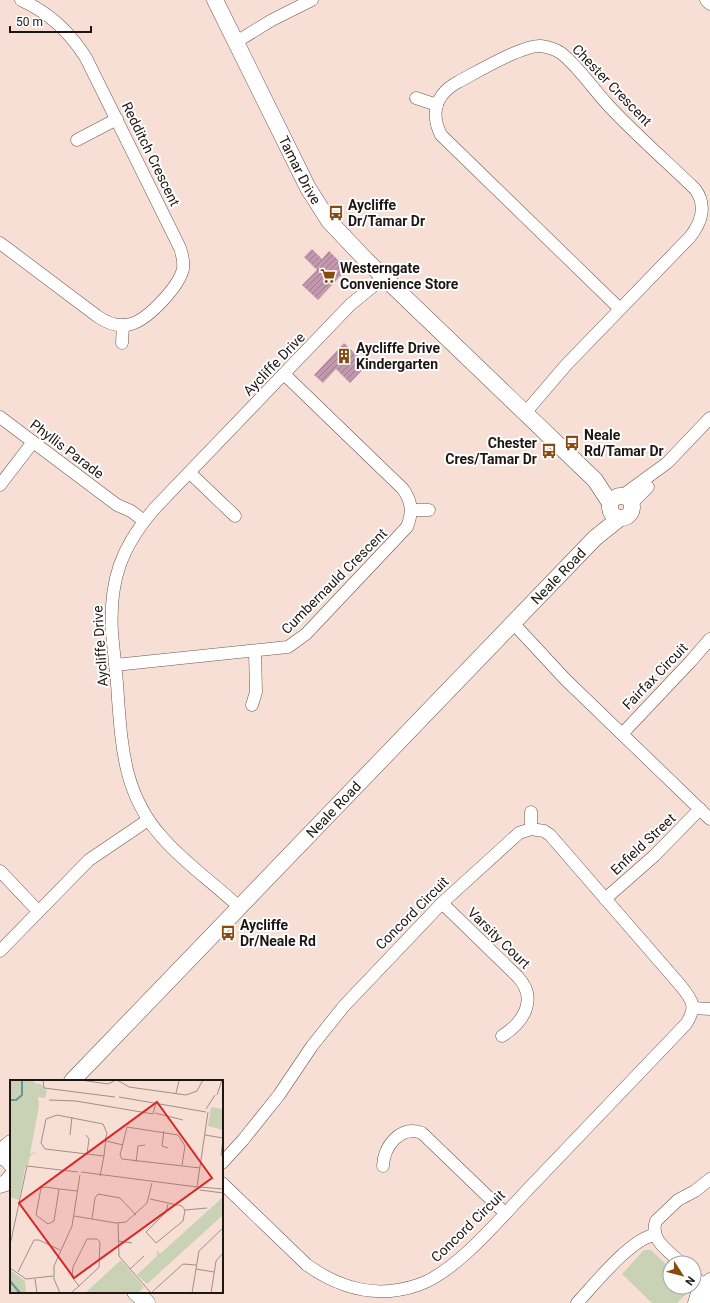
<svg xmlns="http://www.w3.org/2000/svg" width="710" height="1303" viewBox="0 0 710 1303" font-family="Roboto,sans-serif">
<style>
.park{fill:#c9d2b5}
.building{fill:url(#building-hatch)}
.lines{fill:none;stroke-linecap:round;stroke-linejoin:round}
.minor-casing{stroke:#6b574f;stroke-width:13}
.tertiary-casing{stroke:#6b574f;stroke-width:17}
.minor{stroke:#fff;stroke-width:12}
.tertiary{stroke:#fff;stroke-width:16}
.labels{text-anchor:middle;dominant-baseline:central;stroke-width:4;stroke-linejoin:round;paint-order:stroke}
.street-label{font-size:14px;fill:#1e1613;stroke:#fff}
.poi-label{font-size:14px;font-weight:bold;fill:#1e1613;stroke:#fff;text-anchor:start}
.inset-river{fill:none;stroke:#65989a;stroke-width:2}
.inset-road{fill:none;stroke:#a08f88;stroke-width:1}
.view{fill:#d62828;fill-opacity:0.15;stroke:#d62828;stroke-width:2}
.inset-edge{fill:none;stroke:#1e1613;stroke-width:2}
</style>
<defs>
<pattern id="building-hatch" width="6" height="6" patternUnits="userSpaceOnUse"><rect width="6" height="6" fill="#c299ac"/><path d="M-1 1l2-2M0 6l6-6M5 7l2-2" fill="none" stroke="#9d7c8b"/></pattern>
</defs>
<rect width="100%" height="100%" fill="#f7dfd6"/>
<path class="park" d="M 644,1250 L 651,1250 L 670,1268 L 670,1287 L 688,1287 L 688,1292 L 677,1303 L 652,1303 L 622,1274 Z"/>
<g class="building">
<path d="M 312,249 L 322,259 L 329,251 L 347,269 L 318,300 L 302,285 L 317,270 L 304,257 Z"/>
<path d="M 344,343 L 367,365 L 350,383 L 336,369 L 323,383 L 314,375 Z"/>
</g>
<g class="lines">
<defs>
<g id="minor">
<path d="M 706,0 L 710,4"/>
<path d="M 236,42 L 272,20 L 312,0"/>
<path d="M 416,98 L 437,105"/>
<path d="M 77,140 L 117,119"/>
<path d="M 0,243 L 97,316 C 107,323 118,328 131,324 C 149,319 179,286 183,269 C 184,262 182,254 180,248 L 86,58 C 70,32 50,13 21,0"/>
<path d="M 122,343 L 123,325"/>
<path d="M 525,413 L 567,364 L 690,237 C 702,222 707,205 695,189 C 666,161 635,134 608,105 C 593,89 578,66 561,53 C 555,49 548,47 541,46 C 522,45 477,72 458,82 C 436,94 430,113 441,135 L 620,309"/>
<path d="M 0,417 L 117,505 L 131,511 L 144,521"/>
<path d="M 190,473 L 235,516"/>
<path d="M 0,485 L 33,442"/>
<path d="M 623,495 L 667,463 L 710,418"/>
<path d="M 632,503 L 648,487"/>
<path d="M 412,510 L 429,510"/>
<path d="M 513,623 L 565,679 L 710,819"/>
<path d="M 115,665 L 288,647 L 306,634 L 407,527 C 413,512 412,502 403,489 L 284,374"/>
<path d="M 252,705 L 256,692 L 255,652"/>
<path d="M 622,734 L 691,661 L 710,639"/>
<path d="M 531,829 L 531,812"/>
<path d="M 0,871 L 38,911"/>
<path d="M 605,899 L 654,856 L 700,809"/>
<path d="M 442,903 L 518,977 C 538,999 524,1022 502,1036"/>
<path d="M 239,907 C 214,883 184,863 161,836 C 125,795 122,751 118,699 C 117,677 114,655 112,633 C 109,581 121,547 155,508 L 350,305 L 384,277"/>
<path d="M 0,951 L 89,860 L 148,820"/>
<path d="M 693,1008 L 710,1009"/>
<path d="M 222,1163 L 243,1140 L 279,1095 L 312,1046 L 344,1006 L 442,903 L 519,833 L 531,829 L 544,831 L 550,835 L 681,986 C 693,1001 697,1007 686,1024 C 635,1078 584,1131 533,1184 C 503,1215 457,1272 418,1285 C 377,1299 341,1289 307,1265 L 222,1183"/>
<path d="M 383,1166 C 384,1146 400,1125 422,1133 L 505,1213"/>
<path d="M 681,1263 C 669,1251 649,1240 656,1221 L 678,1200 L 695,1191 L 710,1179"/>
<path d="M 694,1276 L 710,1291"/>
<path d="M 577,1303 C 594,1285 631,1238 655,1235"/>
<path d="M 694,1303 L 698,1290 L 710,1279"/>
<path d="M 703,1303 L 710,1291"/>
</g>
<g id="tertiary">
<path id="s1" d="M 215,0 L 308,188 L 329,221 L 366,260 L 595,480 L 610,503"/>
<circle cx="621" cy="507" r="11"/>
<path id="s2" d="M 72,1081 L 595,538 L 620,518"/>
<path d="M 0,1152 L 11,1143"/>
<path d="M 0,1156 L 7,1159 L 11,1164"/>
<path d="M 0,1185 L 6,1183 L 11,1177"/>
<path d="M 135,1292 L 147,1303"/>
</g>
</defs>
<use href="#minor" class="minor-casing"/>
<use href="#tertiary" class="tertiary-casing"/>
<use href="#minor" class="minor"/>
<use href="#tertiary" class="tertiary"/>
</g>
<defs>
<symbol id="bus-bare" viewBox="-9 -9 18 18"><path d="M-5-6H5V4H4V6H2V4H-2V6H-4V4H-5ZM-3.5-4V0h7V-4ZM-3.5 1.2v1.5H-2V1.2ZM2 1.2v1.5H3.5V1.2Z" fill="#884a0f" stroke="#fff" stroke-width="2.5" paint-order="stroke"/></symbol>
<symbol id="supermarket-bare" viewBox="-9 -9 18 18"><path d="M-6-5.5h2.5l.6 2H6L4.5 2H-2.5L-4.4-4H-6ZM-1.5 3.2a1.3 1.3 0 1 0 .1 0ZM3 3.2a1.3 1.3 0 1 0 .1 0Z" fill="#884a0f" stroke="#fff" stroke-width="2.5" paint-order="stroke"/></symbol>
<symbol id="building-bare" viewBox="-9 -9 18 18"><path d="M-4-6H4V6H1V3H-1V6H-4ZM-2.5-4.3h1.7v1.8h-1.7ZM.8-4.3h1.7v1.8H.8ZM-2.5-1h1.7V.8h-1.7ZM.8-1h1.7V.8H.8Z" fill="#884a0f" stroke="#fff" stroke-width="2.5" paint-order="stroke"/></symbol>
</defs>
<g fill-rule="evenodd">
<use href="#bus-bare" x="325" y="202" width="22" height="22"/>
<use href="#supermarket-bare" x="317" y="265" width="22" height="22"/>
<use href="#building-bare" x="333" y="345" width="22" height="22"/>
<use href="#bus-bare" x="561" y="432" width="22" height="22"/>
<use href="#bus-bare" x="538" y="440" width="22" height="22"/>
<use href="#bus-bare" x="217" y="922" width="22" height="22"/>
</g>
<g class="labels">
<g class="street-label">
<text transform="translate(612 85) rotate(46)">Chester Crescent</text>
<text transform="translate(151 154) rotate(64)">Redditch Crescent</text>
<text stroke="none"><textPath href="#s1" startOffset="190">Tamar Drive</textPath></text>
<text transform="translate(274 364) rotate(-46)">Aycliffe Drive</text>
<text transform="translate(67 449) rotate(37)">Phyllis Parade</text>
<text stroke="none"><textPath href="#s2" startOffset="701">Neale Road</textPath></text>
<text transform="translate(334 581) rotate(-45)">Cumbernauld Crescent</text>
<text transform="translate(100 646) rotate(-94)">Aycliffe Drive</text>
<text transform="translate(655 676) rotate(-46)">Fairfax Circuit</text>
<text stroke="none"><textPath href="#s2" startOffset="377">Neale Road</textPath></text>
<text transform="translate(643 844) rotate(-43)">Enfield Street</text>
<text transform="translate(412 913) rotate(-45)">Concord Circuit</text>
<text transform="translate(499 938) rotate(44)">Varsity Court</text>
<text transform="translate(468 1226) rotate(-44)">Concord Circuit</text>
</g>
<g class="poi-label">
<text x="348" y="205">Aycliffe<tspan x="348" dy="16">Dr/Tamar Dr</tspan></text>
<text x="340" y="268">Westerngate<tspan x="340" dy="16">Convenience Store</tspan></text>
<text x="356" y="348">Aycliffe Drive<tspan x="356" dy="16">Kindergarten</tspan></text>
<text x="584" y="435">Neale<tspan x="584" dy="16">Rd/Tamar Dr</tspan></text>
<text x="537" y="443" text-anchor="end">Chester<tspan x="537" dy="16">Cres/Tamar Dr</tspan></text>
<text x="240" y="925">Aycliffe<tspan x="240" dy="16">Dr/Neale Rd</tspan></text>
</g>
</g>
<g transform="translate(10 1080)">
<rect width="213" height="213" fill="#f7dfd6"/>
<path d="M 0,0 L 24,0 L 24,3 L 31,4 L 37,11 L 35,18 L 28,17 L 29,26 L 20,74 L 28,71 L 20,76 L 18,85 L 15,88 L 9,120 L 0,117 ZM 201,27 L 213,29 L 213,50 L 198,46 ZM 213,117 L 213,135 L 137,204 L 127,195 L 147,176 L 147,170 L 150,174 ZM 111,180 L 134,207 L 128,213 L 75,213 ZM 0,190 L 15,201 L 16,213 L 0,213 Z" fill="#c9d2b5"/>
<path class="inset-river" d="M 0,20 L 6,20 L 12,15 L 12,0M 0,201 L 10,213"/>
<path class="inset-road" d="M 33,0 L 34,8 L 105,17M 70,0 L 98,4 L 106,0M 107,0 L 119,7 L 176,15 L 187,11 L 193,0M 166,13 L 169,1M 207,15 L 212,0M 109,17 L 196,32M 39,20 L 66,21 L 143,34 L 146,23M 196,29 L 205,15M 145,33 L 173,40M 154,51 L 152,66 L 158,68M 60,55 L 62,37M 76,55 L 79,59 L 77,74M 195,55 L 213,58M 96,61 L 113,65M 211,76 L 213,59M 126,82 L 128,66 L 135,65M 172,85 L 175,66 L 168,55 L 117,47 L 110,75 L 112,79 L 190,88M 17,86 L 68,92M 71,92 L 187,107M 90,96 L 94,76 L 96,57 L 97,53 L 93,44 L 47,35 L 36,39 L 31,63 L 35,69 L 94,76M 187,107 L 198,32M 190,107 L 213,109M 49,109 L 44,141 L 38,144 L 26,135 L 31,108 L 36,107 L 49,109 L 59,110 L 67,111M 190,110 L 213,113M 140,119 L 172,126 L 175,130M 175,130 L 197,128M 64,136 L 106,143 L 116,142 L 137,123 L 142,103M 82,139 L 85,118 L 88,114 L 110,118 L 126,135M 108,143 L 109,176 L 141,213M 136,152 L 156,132 L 158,124M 136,152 L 146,163M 108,161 L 122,163M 146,163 L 173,141 L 175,130M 0,165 L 17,86M 0,188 L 16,199 L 43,196M 120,189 L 134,176M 186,189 L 204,192M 8,192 L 24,160 L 29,160 L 50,170M 25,199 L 27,213M 50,213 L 44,199 L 44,186 L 62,146 L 70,95M 61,213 L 69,206 L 87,189 L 89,187 L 90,162 L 87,159 L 77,159 L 63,187 L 62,197 L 69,206M 141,213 L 173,184 L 186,185M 182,213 L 189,171 L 213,148M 201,213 L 206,181 L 213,173"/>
<path class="view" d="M 147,22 L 202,98 L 64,198 L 9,123 Z"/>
<rect width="213" height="213" class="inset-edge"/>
</g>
<g transform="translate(682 1275) rotate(126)"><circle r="19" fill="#ffffff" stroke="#a5a2a1"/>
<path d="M0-3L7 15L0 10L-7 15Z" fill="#884a0f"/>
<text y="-6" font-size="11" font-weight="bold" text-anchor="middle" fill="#1e1613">N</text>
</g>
<path d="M10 26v6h81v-6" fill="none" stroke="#1e1613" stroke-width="2"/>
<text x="16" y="26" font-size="12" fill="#1e1613" stroke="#ffffff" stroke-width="3" paint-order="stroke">50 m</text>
</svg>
